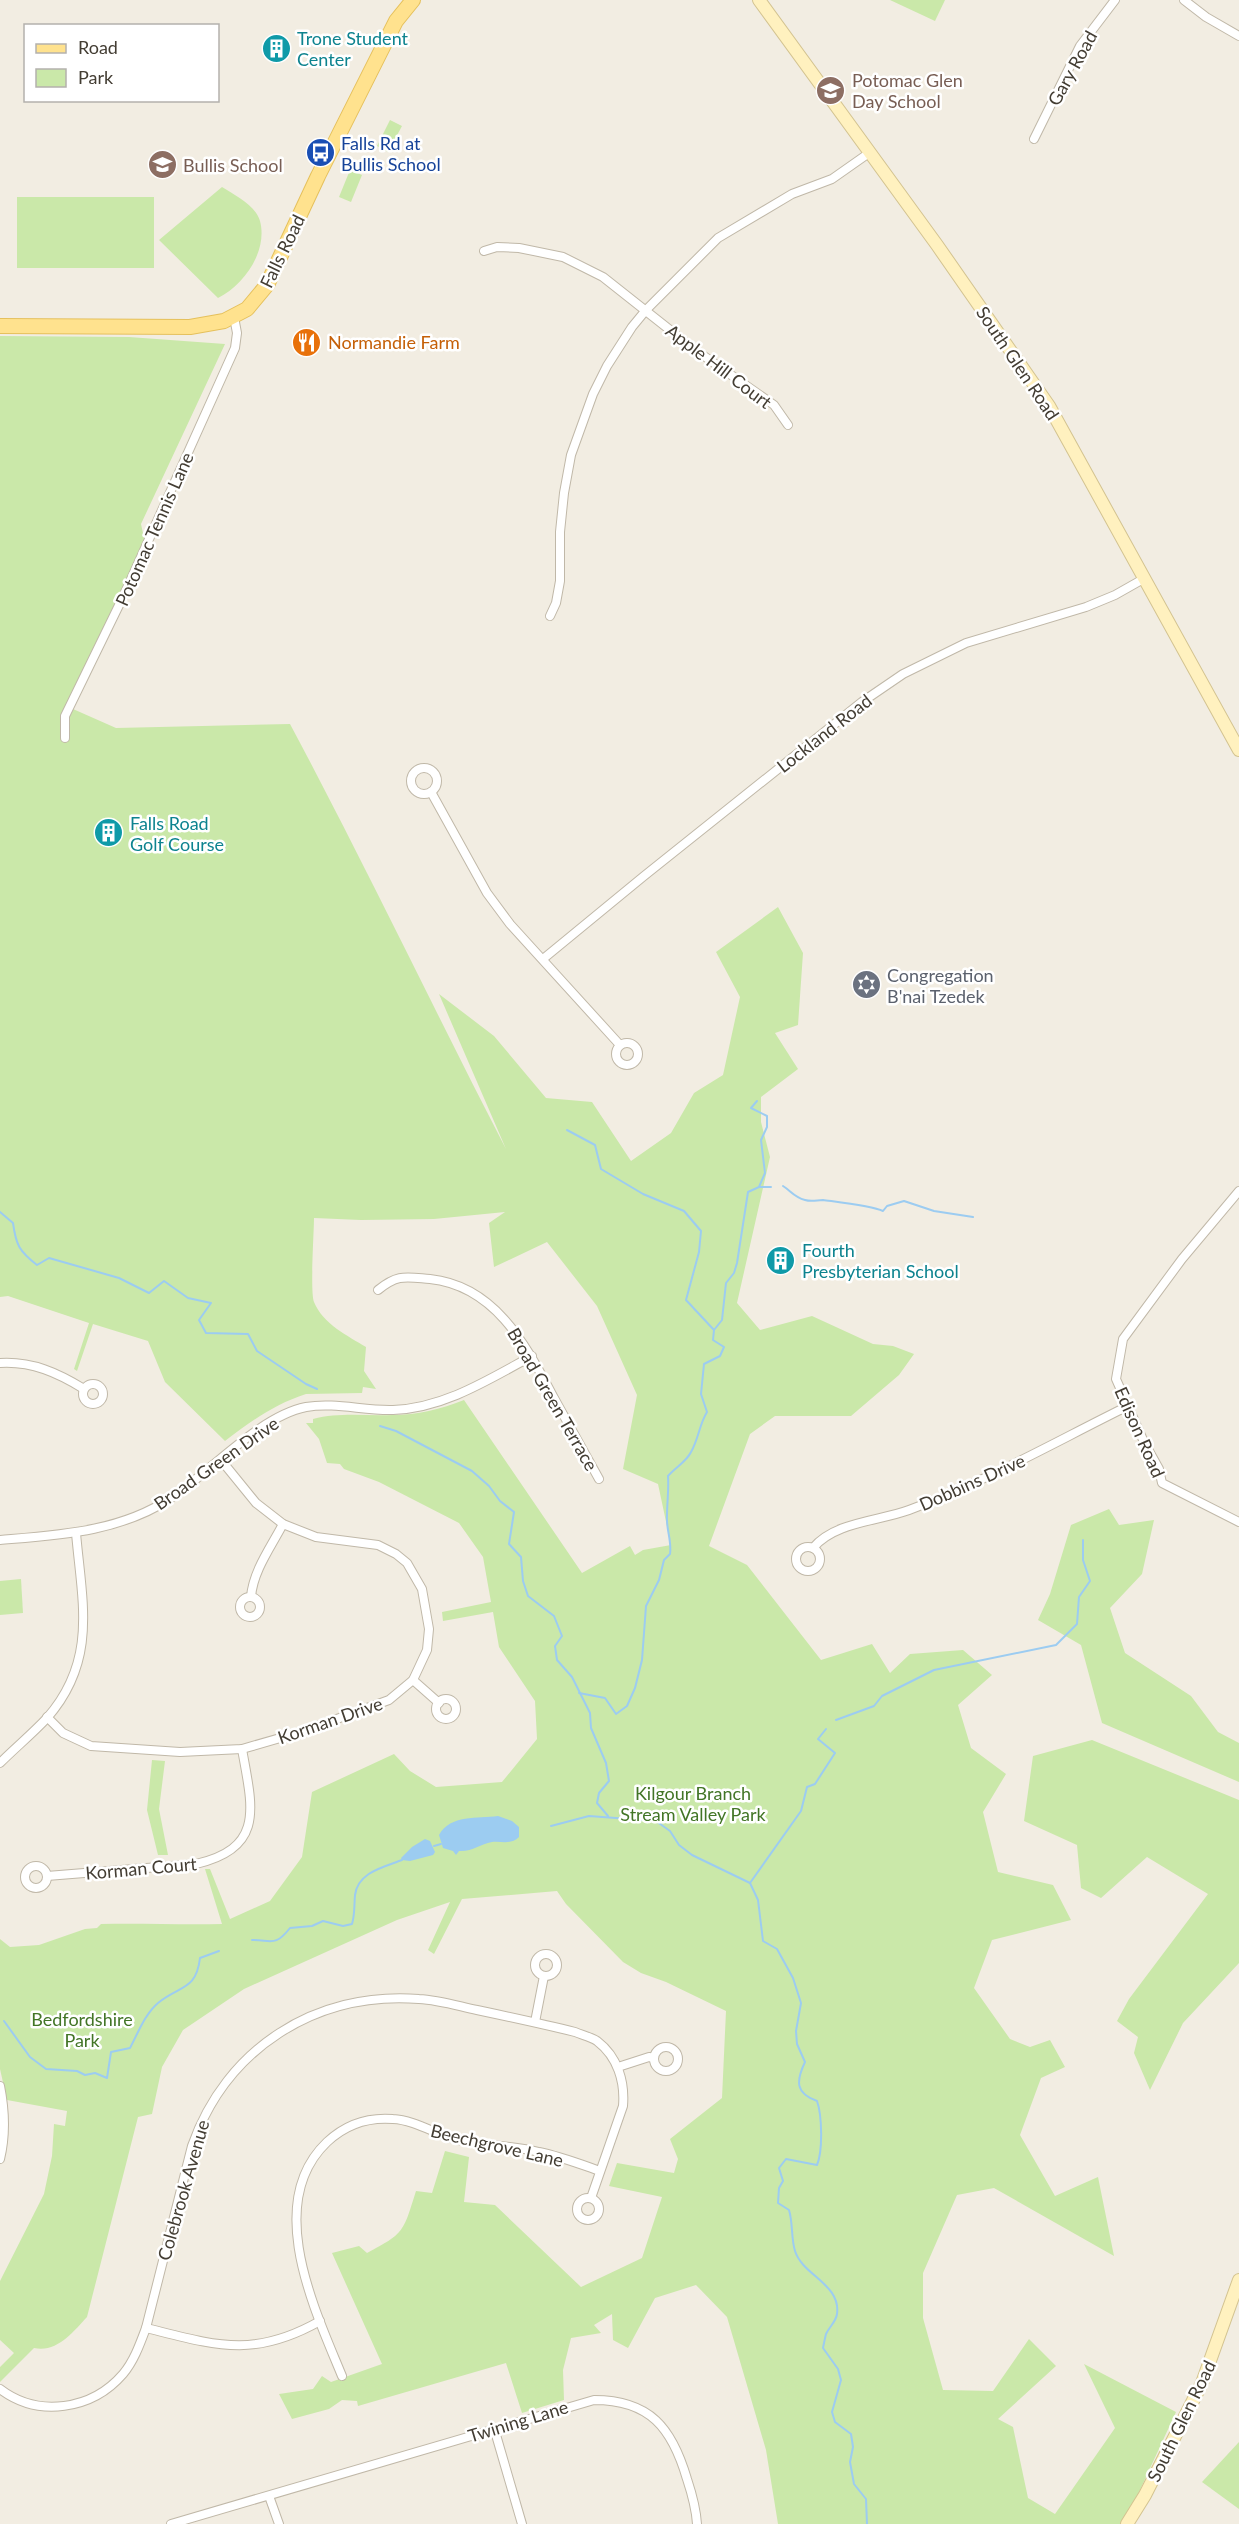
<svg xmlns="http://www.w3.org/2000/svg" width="1239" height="2524" viewBox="0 0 1239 2524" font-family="Lato,sans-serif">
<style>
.green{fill:#cae8a9}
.water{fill:#9cccf1}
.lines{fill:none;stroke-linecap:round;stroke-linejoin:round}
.stream{stroke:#9cccf1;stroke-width:2}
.street-casing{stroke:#c0b8a8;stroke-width:10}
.secondary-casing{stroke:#d3c390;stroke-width:14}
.primary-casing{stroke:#e5c05c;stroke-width:16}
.street{stroke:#fff;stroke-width:8}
.secondary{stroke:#fff1bf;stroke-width:12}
.primary{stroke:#ffe28e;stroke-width:14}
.labels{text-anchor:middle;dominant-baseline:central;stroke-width:5;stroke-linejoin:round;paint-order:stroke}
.culture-label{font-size:18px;fill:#0d838f;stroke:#fff;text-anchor:start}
.street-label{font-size:18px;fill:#433d33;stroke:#fff}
.education-label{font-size:18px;fill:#785e54;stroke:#fff;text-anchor:start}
.transit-label{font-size:18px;fill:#164399;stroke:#fff;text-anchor:start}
.food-label{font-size:18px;fill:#c56008;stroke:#fff;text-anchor:start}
.worship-label{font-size:18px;fill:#5b616d;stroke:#fff;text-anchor:start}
.park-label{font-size:18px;fill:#427526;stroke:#fff}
</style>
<rect width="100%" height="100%" fill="#f2ede2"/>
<g class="green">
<path d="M 890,0 L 945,0 L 935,21 Z"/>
<path d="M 390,120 L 402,126 L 388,152 L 377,146 Z"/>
<path d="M 350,170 L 362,175 L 351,202 L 339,197 Z"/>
<path d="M 222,187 C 235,195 256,206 260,221 C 268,251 244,285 218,298 L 159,240 Z"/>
<rect x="17" y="197" width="137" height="71"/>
<path d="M 0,336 L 129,337 L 225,344 L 141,524 L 147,552 L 73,709 L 116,728 L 290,724 C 365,864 433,1008 506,1149 L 439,994 L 494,1036 L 546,1098 L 592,1102 L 631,1161 L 671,1133 L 694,1093 L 723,1075 L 740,997 L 716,952 L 778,907 L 803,953 L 798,1025 L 775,1033 L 798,1069 L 761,1097 L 761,1122 L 770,1157 L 737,1303 L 760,1330 L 812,1316 L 873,1344 L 893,1346 L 914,1354 L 899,1375 L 851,1416 L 775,1416 L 750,1434 L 709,1546 L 747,1565 L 821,1660 L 872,1644 L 890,1673 L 910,1654 L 963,1650 L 992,1675 L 958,1705 L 971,1748 L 1006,1774 L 983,1812 L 998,1872 L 1053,1885 L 1071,1920 L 992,1940 L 974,1988 L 1010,2039 L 1030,2047 L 1050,2040 L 1065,2067 L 1041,2078 L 1020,2135 L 1055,2196 L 1098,2177 L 1114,2256 L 994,2188 L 957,2195 L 923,2273 L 923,2318 L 943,2390 L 993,2391 L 1029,2339 L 1056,2366 L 998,2419 L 1013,2427 L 1028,2498 L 1055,2514 L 1115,2428 L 1084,2364 L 1176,2412 L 1134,2503 L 1121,2524 L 778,2524 L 766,2450 L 727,2317 L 696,2285 L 655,2298 L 628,2348 L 613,2340 L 612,2314 L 594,2325 L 601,2333 L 571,2338 L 563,2370 L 564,2400 L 522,2413 L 506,2363 L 358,2406 L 357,2401 L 342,2400 L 329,2409 L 292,2419 L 279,2394 L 313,2389 L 322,2376 L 331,2382 L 382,2364 L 332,2253 L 359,2246 L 367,2253 C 405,2233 403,2232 416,2191 L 432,2193 L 445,2151 L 469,2157 L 464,2202 L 495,2205 L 581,2287 L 642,2258 L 662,2197 L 609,2186 L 617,2163 L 674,2173 L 678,2159 L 670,2139 L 722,2098 L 726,2011 L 666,1982 L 641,1973 L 623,1962 L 566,1904 L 557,1891 L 462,1899 L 434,1954 L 428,1950 L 450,1902 L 397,1920 L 244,1989 L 183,2030 L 162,2067 L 152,2114 L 138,2117 L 87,2317 C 73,2332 57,2353 34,2348 L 0,2382 L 0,2367 L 14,2353 L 0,2340 L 0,2281 L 44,2194 L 52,2156 L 54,2124 L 65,2126 L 67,2111 L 7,2100 L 0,2069 L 0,1939 L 10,1947 L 39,1945 L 85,1929 L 97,1928 L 101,1924 C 141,1923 181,1925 222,1924 L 205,1869 L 210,1869 L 230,1919 L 270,1901 L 302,1857 L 312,1792 L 394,1754 L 410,1771 L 436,1787 L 502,1782 L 537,1739 L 535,1701 L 499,1647 L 493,1612 L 443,1621 L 442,1612 L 491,1602 L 483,1557 L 459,1523 L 379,1482 L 344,1469 L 340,1464 L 327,1463 L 319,1439 L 306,1423 L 313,1423 L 313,1419 C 340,1412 364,1416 392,1415 C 417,1415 441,1409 464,1400 L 582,1573 L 630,1546 L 635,1555 L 643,1550 L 671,1545 L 658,1484 L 623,1469 L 637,1395 L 597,1306 L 547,1242 L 494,1267 L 489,1223 L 505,1212 L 434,1219 L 361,1220 L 314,1218 C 314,1233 310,1292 314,1302 C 323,1324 348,1336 366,1347 L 364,1371 L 376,1389 L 363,1387 L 362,1393 L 306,1394 C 275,1404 251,1421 225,1441 L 165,1382 L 148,1341 L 93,1324 L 77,1371 L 74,1369 L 89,1323 L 8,1296 L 0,1297 Z"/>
<path d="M 1109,1509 L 1119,1525 L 1154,1520 L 1142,1574 L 1110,1608 L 1125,1653 L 1191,1696 L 1218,1732 L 1239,1743 L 1239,1782 L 1102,1723 L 1081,1645 L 1038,1620 L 1050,1594 L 1071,1525 Z"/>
<path d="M 21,1579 L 23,1613 L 0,1615 L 0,1581 Z"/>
<path d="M 1092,1740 L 1239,1800 L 1239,1963 L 1183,2023 L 1150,2090 L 1134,2053 L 1138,2037 L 1117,2021 L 1129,1999 L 1208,1894 L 1147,1857 L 1101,1898 L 1081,1888 L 1077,1845 L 1024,1821 L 1033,1756 Z"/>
<path d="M 152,1760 L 165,1761 L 159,1809 L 168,1855 L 158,1855 L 147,1810 Z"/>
<path d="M 1239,2442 L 1239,2509 L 1202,2482 Z"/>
</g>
<g class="water">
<path d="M 498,1816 L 512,1821 L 519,1827 L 519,1837 C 511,1845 502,1841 492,1842 C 480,1844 472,1852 459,1851 L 456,1855 L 453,1851 L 443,1848 L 439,1835 C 451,1814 477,1819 498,1816 Z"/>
<path d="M 425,1839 L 430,1841 L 435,1852 L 433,1855 L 410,1861 L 402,1860 L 401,1858 L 412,1847 Z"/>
</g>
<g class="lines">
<g class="stream">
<path d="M 567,1130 L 595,1145 L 601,1169 L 643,1194 L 684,1211 L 701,1231 L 699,1252 L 686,1300 L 714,1330"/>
<path d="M 783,1186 C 791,1191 794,1197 805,1200 C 812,1202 817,1200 823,1200 C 837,1202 872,1206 883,1211 L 887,1206 L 904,1201 L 934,1211 L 973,1217"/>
<path d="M 759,1187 L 771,1187"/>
<path d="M 0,1212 L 13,1223 C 16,1245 19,1251 37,1265 L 49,1258 L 119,1278 L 149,1293 L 164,1281 L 188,1298 L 211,1303 L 199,1320 L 206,1333 L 248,1334 L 257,1351 L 306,1384 L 317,1389"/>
<path d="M 380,1426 L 396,1431 L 472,1471 L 489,1486 L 500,1501 L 514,1512 L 509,1544 L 521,1557 L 523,1581 L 528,1596 L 554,1616 L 562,1636 L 555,1646 L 557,1660 L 572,1677 L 590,1713 L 591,1728 L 606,1763 L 609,1781 L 599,1793 L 597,1803 L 608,1816"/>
<path d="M 579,1693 L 605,1698 L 616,1714 L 627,1706 L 635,1688 L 642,1660 L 646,1606 L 659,1580 L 664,1560 L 670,1554 C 672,1541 666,1529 667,1516 C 667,1502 669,1490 668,1476 C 675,1468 687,1461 691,1452 C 699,1438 699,1425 707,1412 L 701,1394 L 704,1364 L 720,1356 L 724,1347 L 713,1340 L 714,1330 L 722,1320 L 726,1283 L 734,1273 L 737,1263 L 748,1192 L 759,1187 L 765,1173 L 761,1140 L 767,1127 L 767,1116 L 751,1108 L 757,1101"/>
<path d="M 836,1720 L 874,1706 L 882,1696 L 934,1670 L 1056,1645 L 1077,1624 L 1079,1597 L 1090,1581 L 1083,1560 L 1083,1540"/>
<path d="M 551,1826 L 589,1816 L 656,1821 L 670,1831 L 679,1845 L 692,1855 L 750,1883 L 758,1900 L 763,1941 L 777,1949 L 793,1978 L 801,2003 L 796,2031 L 797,2044 L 805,2062 C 796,2081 795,2093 817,2101 C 822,2115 823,2151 817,2165 L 786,2159 L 779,2168 L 783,2181 L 779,2188 L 778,2203 L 789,2210 C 793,2223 791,2238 795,2251 C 803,2276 841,2284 837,2314 C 836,2322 829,2327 826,2334 C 825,2338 824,2343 823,2348 L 838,2369 L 841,2380 L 832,2412 L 835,2422 L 851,2434 L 853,2447 L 850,2462 L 854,2484 L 866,2499 L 867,2524"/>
<path d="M 434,1846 L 441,1844"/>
<path d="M 750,1883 L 801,1811 L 807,1787 L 815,1784 L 835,1753 L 818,1739 L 826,1729"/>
<path d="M 252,1940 C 272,1940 275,1947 290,1928 L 312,1926 L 323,1921 L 343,1926 L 352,1924 C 355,1914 354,1906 355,1895 C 358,1872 384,1867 402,1860"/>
<path d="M 4,2021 L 30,2057 L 46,2069 L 77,2071 L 85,2075 L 95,2073 L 107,2078 L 111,2052 L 130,2048 C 138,2033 145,2014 158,2003 C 180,1985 196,1991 200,1958 L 219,1951"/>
</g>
<defs>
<g id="street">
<path d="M 1184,0 L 1206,17 L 1239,36"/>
<path d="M 1034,139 L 1080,46 L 1115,0"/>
<path d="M 484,251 L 497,247 L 519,248 L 563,257 L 603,277 L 694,349 L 774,405 L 788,425"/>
<path d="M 550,616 L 556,603 L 560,581 L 560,532 L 564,493 L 571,455 L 593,394 L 607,366 L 632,327 L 646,310 L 718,238 L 792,194 L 832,179 L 869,153"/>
<path d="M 65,738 L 65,716 L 123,597 L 235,348 L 237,333 L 234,317"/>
<circle cx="424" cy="781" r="13"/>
<path d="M 431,792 L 487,893 L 510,924 L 620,1045"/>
<path d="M 543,959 L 644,876 L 862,702 L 903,674 L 966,643 L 1086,607 L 1115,595 L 1145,578"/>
<circle cx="627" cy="1054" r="11"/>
<path d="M 1239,1191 L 1182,1259 L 1123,1339 L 1116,1379 L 1144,1442 L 1159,1469 L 1162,1483 L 1239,1522"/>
<path d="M 378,1290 C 398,1274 405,1277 430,1279 C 496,1286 526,1346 554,1398 C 569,1425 584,1452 599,1479"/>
<path d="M 0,1363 C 32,1361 58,1373 84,1389"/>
<circle cx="93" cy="1394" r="10"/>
<path d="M 0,1540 C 59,1535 120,1532 171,1498 C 210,1472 260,1416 306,1407 C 335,1402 364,1411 393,1410 C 444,1408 488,1380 532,1356"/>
<circle cx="808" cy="1559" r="12"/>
<path d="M 813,1548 C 834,1522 879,1521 909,1510 C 985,1482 1055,1442 1128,1406"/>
<path d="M 251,1597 C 253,1571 271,1547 283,1524"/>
<circle cx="250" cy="1607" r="10"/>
<path d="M 413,1680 L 439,1703"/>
<circle cx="446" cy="1709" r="10"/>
<path d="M 47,1717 L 63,1733 L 91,1746 L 180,1752 L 242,1749 L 301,1732 L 389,1700 L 413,1680 L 427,1650 L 429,1629 L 422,1589 L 407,1563 L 396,1554 L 378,1545 L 316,1537 L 283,1524 L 256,1503 L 221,1460"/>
<path d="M 0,1763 C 15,1748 32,1734 47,1718 C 98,1660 82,1602 76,1533"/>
<circle cx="36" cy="1877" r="11"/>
<path d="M 47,1876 L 196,1864 C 266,1848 252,1806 242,1749"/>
<circle cx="546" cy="1965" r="11"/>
<path d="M 535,2022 L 544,1976"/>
<circle cx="666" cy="2059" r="12"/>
<path d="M 618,2067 L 649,2057 L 654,2058"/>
<path d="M 0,2086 C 5,2111 6,2134 0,2159"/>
<circle cx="588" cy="2209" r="11"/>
<path d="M 146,2328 C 215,2345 253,2359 320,2321"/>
<path d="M 342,2376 C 315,2310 263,2203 327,2142 C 345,2125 368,2117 393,2119 C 415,2120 437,2135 458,2140 C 484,2146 512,2145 539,2152 C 559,2156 580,2164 600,2171"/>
<path d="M 0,2389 C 38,2418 92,2410 123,2374 C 134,2361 140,2344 146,2328 L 192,2146 C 226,2049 315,1991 419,1999 C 439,2000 458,2006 477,2010 C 510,2017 543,2024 575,2032 C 582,2035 591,2037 597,2041 C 618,2057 625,2082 623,2106 L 591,2198"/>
<path d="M 494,2428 L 522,2524"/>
<path d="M 269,2496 L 279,2524"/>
<path d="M 171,2524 L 594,2400 C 650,2400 672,2428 687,2479 C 692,2494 696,2508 697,2524"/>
</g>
<g id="secondary">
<path d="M 759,0 L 937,245 L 1049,406 L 1239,750"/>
<path d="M 1127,2524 L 1145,2495 L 1202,2383 L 1239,2280"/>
</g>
<path id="primary" d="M 0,326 L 190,327 L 224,321 L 247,309 L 267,285 L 318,176 L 396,21 L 413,0"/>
</defs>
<use href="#street" class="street-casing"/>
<use href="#secondary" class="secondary-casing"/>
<use href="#primary" class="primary-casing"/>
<use href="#street" class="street"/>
<use href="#secondary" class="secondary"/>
<use href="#primary" class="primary"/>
</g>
<defs>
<symbol id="building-disc" viewBox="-11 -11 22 22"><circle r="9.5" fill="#0f9aa8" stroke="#fff"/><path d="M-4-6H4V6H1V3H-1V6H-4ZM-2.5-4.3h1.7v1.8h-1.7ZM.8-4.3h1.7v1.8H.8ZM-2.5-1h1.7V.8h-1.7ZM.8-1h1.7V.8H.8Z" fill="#fff"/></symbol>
<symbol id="school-disc" viewBox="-11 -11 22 22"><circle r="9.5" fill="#8d6e63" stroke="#fff"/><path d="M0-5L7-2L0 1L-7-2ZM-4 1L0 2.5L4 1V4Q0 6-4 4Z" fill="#fff"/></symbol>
<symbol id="bus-disc" viewBox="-11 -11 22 22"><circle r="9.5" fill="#1a4fb4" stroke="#fff"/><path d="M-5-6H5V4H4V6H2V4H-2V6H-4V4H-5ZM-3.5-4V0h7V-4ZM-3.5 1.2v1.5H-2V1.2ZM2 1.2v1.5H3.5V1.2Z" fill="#fff"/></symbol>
<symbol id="restaurant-disc" viewBox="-11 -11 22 22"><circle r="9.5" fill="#e8710a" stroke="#fff"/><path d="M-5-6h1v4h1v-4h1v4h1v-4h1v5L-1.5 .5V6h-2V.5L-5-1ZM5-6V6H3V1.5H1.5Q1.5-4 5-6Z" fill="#fff"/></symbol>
<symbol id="synagogue-disc" viewBox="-11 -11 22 22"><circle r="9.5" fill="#6b7280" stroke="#fff"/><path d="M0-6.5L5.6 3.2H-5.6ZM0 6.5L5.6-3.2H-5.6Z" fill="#fff"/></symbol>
</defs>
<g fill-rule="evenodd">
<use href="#building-disc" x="260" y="32" width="33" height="33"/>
<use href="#school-disc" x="814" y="74" width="33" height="33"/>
<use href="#bus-disc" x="304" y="136" width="33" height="33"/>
<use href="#school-disc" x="146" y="148" width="33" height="33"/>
<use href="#restaurant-disc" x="290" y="326" width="33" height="33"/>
<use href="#building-disc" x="92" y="816" width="33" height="33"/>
<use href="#synagogue-disc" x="850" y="968" width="33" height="33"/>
<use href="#building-disc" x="764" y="1244" width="33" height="33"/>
</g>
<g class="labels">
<g class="culture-label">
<text x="297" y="38">Trone Student<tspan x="297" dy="21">Center</tspan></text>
<text x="130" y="823">Falls Road<tspan x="130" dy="21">Golf Course</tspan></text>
<text x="802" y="1250">Fourth<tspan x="802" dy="21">Presbyterian School</tspan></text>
</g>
<g class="street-label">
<text transform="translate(1072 68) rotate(-61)">Gary Road</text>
<text transform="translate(282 251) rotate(-64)">Falls Road</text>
<text transform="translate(1018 363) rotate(56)">South Glen Road</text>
<text transform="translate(719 366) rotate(37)">Apple Hill Court</text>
<text transform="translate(154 529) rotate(-66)">Potomac Tennis Lane</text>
<text transform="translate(824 733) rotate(-38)">Lockland Road</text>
<text transform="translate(553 1399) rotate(60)">Broad Green Terrace</text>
<text transform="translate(1140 1432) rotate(66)">Edison Road</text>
<text transform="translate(216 1463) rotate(-35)">Broad Green Drive</text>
<text transform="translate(972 1482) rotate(-24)">Dobbins Drive</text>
<text transform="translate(330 1720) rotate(-19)">Korman Drive</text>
<text transform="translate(141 1868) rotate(-5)">Korman Court</text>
<text transform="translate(497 2145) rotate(13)">Beechgrove Lane</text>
<text transform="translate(183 2190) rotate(-74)">Colebrook Avenue</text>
<text transform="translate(518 2421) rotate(-17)">Twining Lane</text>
<text transform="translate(1181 2421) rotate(-64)">South Glen Road</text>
</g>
<g class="education-label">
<text x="852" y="80">Potomac Glen<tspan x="852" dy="21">Day School</tspan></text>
<text x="183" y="165">Bullis School</text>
</g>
<g class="transit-label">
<text x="341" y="143">Falls Rd at<tspan x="341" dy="21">Bullis School</tspan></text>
</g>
<g class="food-label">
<text x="328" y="342">Normandie Farm</text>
</g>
<g class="worship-label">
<text x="887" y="975">Congregation<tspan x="887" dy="21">B'nai Tzedek</tspan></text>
</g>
<g class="park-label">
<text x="693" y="1793">Kilgour Branch<tspan x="693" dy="21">Stream Valley Park</tspan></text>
<text x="82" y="2019">Bedfordshire<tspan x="82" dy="21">Park</tspan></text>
</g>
</g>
<rect x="24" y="24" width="195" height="78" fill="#ffffff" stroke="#b4b1ad" stroke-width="1.5"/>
<rect x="36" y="44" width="30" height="9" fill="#ffe28e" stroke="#b4b1ad" stroke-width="1.5"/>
<text x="78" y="54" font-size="18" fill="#433d33">Road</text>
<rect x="36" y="69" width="30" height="18" fill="#cae8a9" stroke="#b4b1ad" stroke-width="1.5"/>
<text x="78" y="84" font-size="18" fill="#433d33">Park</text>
</svg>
